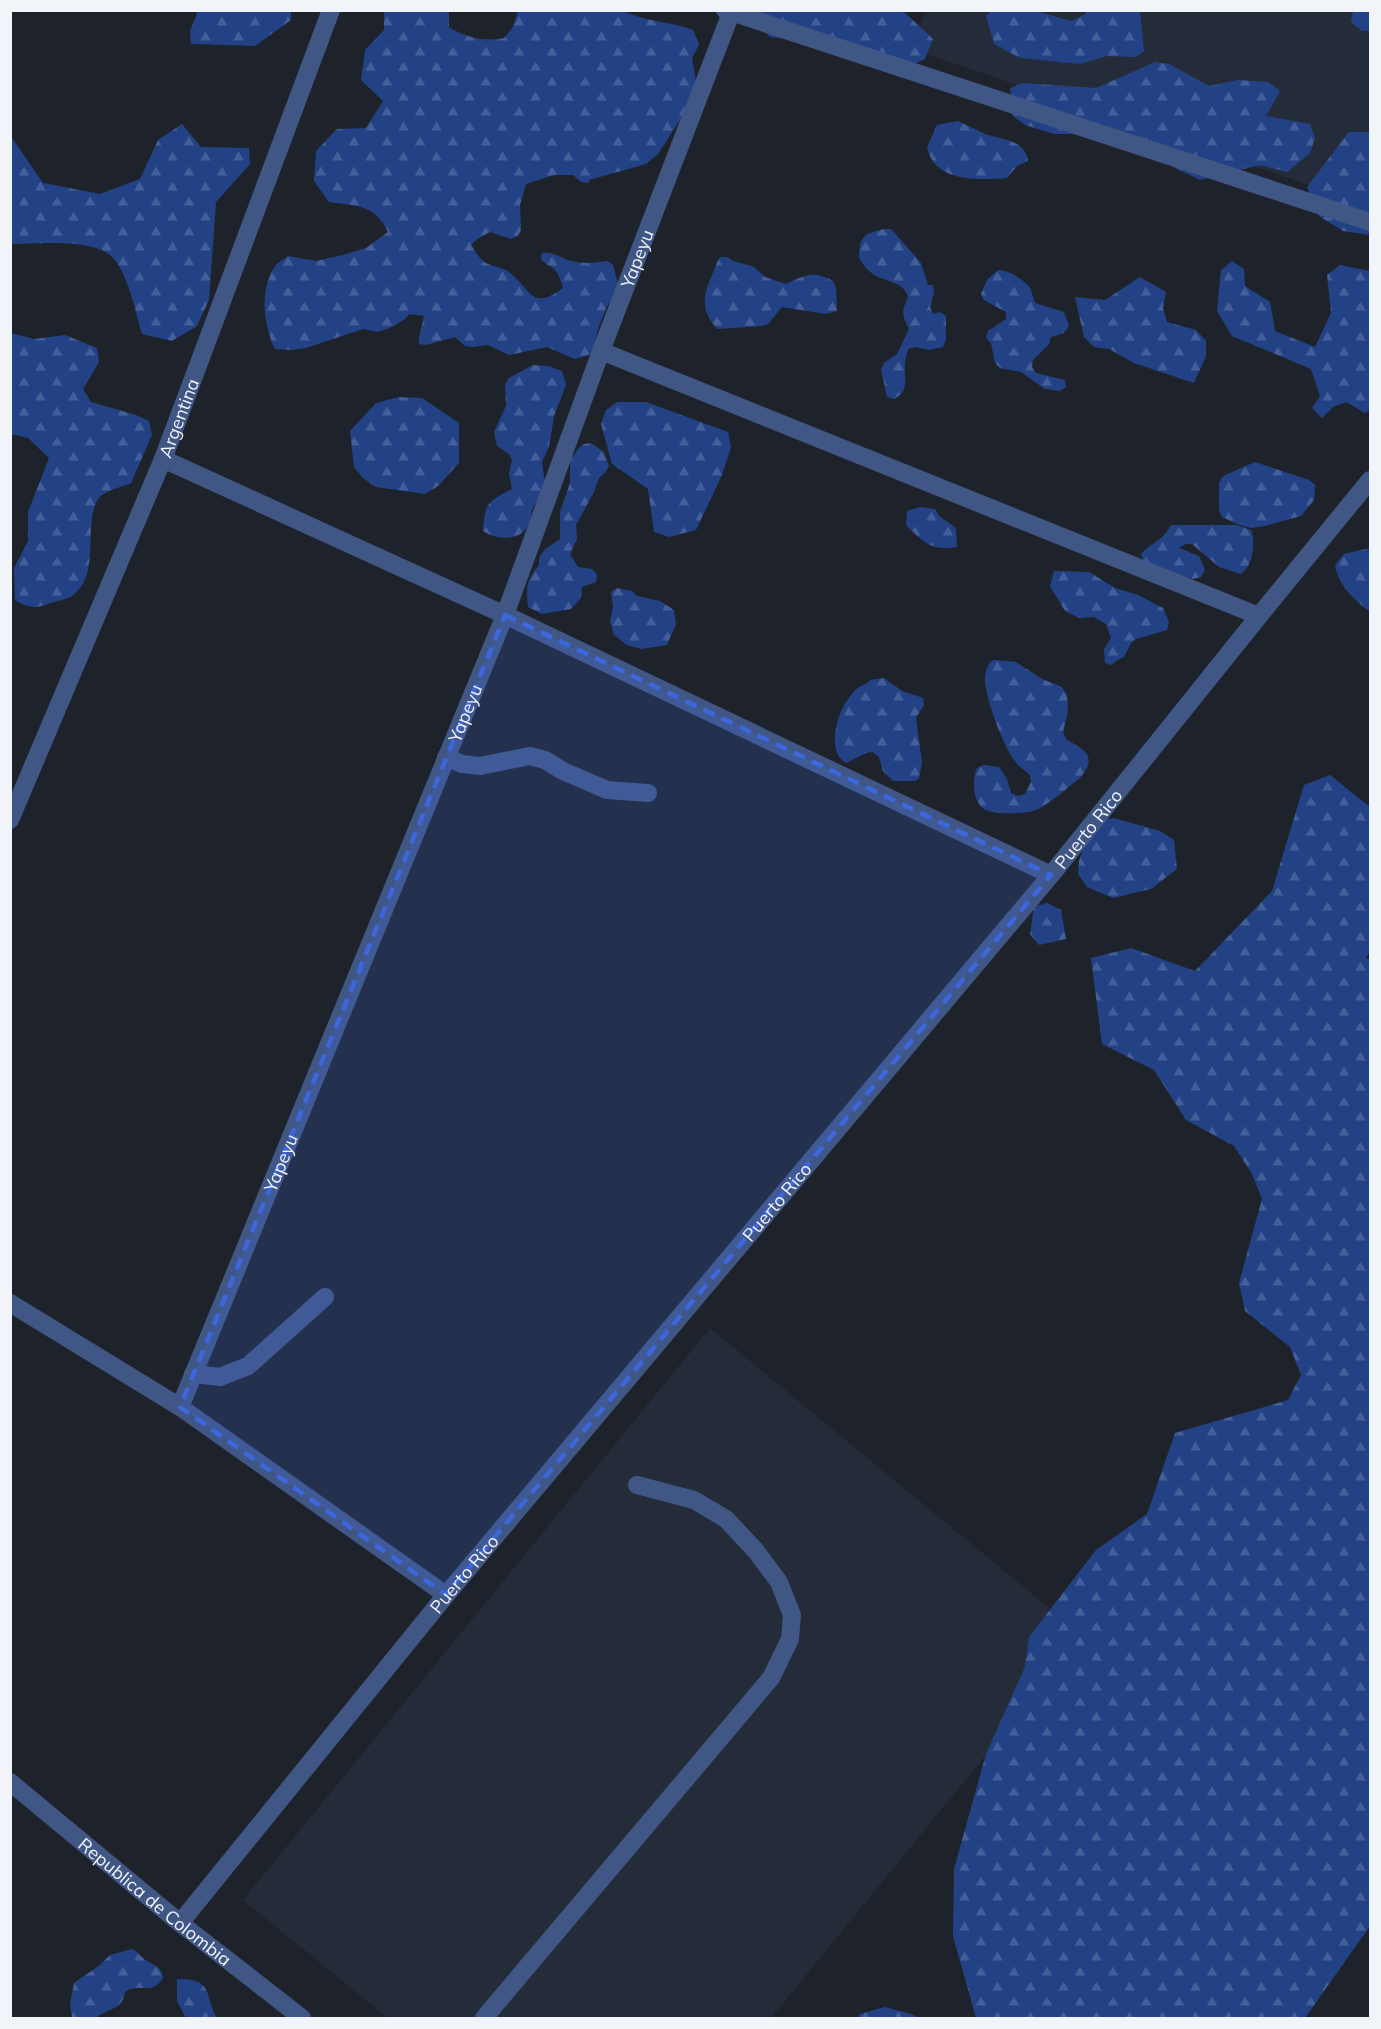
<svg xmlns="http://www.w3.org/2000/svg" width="1381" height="2029" viewBox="0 0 1381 2029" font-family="Mulish,sans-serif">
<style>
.built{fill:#252c39}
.forest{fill:url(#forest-firs)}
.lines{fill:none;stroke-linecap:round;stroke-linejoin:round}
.minor{stroke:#405785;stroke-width:18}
.marked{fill:#3d67dd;fill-opacity:0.2;stroke:#3d67dd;stroke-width:4.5;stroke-dasharray:12 8;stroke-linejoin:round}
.labels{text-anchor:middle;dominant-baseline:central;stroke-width:6;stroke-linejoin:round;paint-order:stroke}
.street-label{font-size:18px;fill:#f1f4f9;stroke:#1e232b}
</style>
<defs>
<pattern id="forest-firs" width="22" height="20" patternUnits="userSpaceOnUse" patternTransform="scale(1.5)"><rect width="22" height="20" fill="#234286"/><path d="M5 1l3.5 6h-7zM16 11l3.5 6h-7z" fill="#435e98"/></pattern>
</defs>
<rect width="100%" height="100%" fill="#1e232b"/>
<g class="built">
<path d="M 926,11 L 1370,11 L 1370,206 L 912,49 Z"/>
<path d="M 710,1328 L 1083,1636 L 771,2018 L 388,2018 L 243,1900 Z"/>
</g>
<g class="forest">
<path d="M 198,11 L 291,11 L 291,20 L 255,46 L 191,44 L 190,31 Z"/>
<path d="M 384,11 L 449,11 L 449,27 C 467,38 483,42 504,38 L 513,27 L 518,11 L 623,11 C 645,22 670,21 693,30 L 699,45 L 692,58 L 697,87 L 692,101 L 658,154 L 646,164 L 589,180 L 589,183 L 581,182 L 573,175 L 554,175 L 526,184 L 520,205 L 521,230 L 518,236 L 511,239 L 490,232 L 477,239 L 471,245 C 475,251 480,260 486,263 C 494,267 502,267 509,272 C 531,289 531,312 563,288 C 561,282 559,273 554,269 C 549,265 546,265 541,259 L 542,253 C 553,251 560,258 571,261 C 583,264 595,263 607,261 L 613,265 L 619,287 L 617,294 L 607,306 L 599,326 L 593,349 L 589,355 L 575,359 L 547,347 L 509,355 L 488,345 L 473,347 L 465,346 L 455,337 L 426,345 L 419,344 L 419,337 L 424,316 L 409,314 L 405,319 L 392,327 L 378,332 L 363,329 L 306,348 L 291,350 L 275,349 C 263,325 259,288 276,265 C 279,262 284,259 288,256 L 316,261 L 343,255 L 366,248 L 388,232 C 375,204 356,206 329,202 L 314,181 L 316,151 L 337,129 L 366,128 L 383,101 L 361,80 L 365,50 L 384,30 Z"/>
<path d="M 749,11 L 903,11 L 933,39 L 925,59 L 912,65 L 815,42 L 770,37 Z"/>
<path d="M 992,11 L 1036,11 L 1071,21 L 1084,15 L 1087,11 L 1140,11 L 1144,51 L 1136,57 L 1107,56 L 1080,64 L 1020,58 L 994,44 L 986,16 Z"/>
<path d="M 1353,11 L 1370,11 L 1370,31 L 1362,31 L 1351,22 Z"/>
<path d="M 1155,62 L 1169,64 L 1209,86 L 1238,80 L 1268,82 L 1280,91 L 1266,116 L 1310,124 L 1315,138 L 1310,153 L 1287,172 L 1260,165 L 1200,180 L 1173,167 L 1156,150 L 1098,134 L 1054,134 L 1025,125 L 1013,116 L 1010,88 L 1023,83 L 1096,88 Z"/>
<path d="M 958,121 C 967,125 976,130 985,134 C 1002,140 1025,139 1028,161 L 1017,166 L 1007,178 C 979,180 934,183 927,147 L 937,125 Z"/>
<path d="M 182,124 L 201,147 L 249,148 L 250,164 L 216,202 L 209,300 L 197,326 L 172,341 L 142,334 C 136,313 127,270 111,256 C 91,238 37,244 11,244 L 10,135 L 43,183 L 100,194 L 140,179 L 158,140 Z"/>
<path d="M 1349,132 L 1370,132 L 1370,235 L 1343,231 L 1319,216 L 1307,187 Z"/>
<path d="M 884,229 L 891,229 L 921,263 L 928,285 L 933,285 L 934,292 L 930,307 L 933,314 L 940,312 L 946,316 L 946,339 L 943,347 L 929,350 L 915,347 L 908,349 C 907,354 905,359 905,364 C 903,378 911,390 894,399 L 887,397 L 881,369 L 885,362 L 897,354 L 909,329 C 902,314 901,313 908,297 C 905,283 888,282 876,276 C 869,272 863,265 859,258 C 860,236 863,234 884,229 Z"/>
<path d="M 720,257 L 727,257 L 733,261 L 754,267 L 765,277 L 786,284 C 805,275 813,270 833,281 L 836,288 L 837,311 L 826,314 L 782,307 L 768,324 L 762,326 L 717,329 C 701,310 702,297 712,275 C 715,269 716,263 720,257 Z"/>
<path d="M 1232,261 L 1244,269 L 1245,286 L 1270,302 L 1275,331 L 1315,347 L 1331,313 L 1327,275 L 1340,265 L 1370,271 L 1370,410 L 1365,413 L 1346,402 L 1333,407 L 1322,418 L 1312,408 L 1320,396 L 1311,369 L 1232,336 L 1217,311 L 1221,270 Z"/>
<path d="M 998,270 C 1008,270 1024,279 1030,288 C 1032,292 1033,298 1035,303 L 1064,312 L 1069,326 L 1064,333 L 1051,337 L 1049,344 L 1033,360 L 1032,367 L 1036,373 L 1065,380 L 1066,387 L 1060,391 L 1045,389 L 1021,372 L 1000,368 L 995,363 L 991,343 L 986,338 L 988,331 L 1006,319 L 1006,312 L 984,300 L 981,294 L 987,280 Z"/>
<path d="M 1140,277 L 1166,292 L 1163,308 L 1167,322 L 1196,330 L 1206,341 L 1206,356 L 1194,383 L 1134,363 L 1109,349 L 1094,347 L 1084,337 L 1075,297 L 1105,300 Z"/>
<path d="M 11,333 L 34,339 L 65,335 L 97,348 L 99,362 L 83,389 L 91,402 L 136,415 L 149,421 L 152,435 L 131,483 C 122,487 103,491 98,499 C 82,526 102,574 72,596 C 67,599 60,600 54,602 C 36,608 32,610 15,600 L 14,568 L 28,541 L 28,512 L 49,458 L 28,438 L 11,434 Z"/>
<path d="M 533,365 L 548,366 L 562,371 L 566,385 L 554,416 L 549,447 L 542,462 L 546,491 C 542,496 537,501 534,506 C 530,511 532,519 529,524 C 521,542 496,540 483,531 C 485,503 487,502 512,489 L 509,474 L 512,460 L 509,454 L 497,446 L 494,432 L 506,406 L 505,384 L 509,378 Z"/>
<path d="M 399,397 L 422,398 L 459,423 L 459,463 L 438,486 L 425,494 L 376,487 L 363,478 L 354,467 L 350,431 L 376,403 Z"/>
<path d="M 617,402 L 646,402 L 728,432 L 731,447 L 722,475 L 696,530 L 669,537 L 654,532 L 648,489 L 612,464 L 601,424 L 606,410 Z"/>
<path d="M 591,443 L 604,452 L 609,466 L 605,473 L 599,478 L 594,492 L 576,525 L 577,539 L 570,554 L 578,567 L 592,569 L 597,574 L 596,582 L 582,587 L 581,598 L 571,609 L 542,614 L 528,607 C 526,587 526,581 539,565 C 538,551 549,547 560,539 L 560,512 L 570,483 L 570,461 L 578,449 L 584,444 Z"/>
<path d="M 1255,462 L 1309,480 L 1315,485 L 1314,500 L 1301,516 L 1265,526 L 1251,528 L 1237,524 L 1222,517 L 1219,510 L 1219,483 L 1223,476 Z"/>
<path d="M 920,507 L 935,509 L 939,516 L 956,528 L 957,547 C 931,551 924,543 906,525 L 907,511 Z"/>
<path d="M 1171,525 L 1237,525 L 1251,530 C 1256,542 1253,566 1241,574 L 1219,567 L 1192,544 L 1185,544 L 1179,548 L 1199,556 L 1205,570 L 1201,577 L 1193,579 L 1146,568 L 1141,554 C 1154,540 1162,542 1171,525 Z"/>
<path d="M 1370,548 L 1370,612 C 1354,599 1339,587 1335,565 L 1344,554 Z"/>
<path d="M 1054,571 L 1089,572 L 1115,588 L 1138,595 L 1163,608 L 1169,622 L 1167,630 L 1136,639 L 1131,643 L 1124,657 L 1117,660 L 1112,665 L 1105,663 L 1104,649 L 1111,638 L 1106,624 L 1094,617 L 1079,618 L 1065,611 L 1050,586 Z"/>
<path d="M 617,588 L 632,591 L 637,596 L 660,601 L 674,610 L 676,624 L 667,645 L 641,649 L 627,645 L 614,635 L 610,621 L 613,607 L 611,592 Z"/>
<path d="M 993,660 L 1016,662 L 1042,679 L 1062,687 L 1067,695 L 1068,711 L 1063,732 L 1066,739 C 1084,750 1098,755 1081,777 C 1068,787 1050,804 1036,810 C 1025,814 996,815 986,810 C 972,803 972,780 977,768 L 984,765 L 999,767 L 1007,779 L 1011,793 L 1018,796 L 1025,794 L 1031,782 L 1030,775 C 1027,772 1022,769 1019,766 C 1005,752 986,701 985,680 C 985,672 987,665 993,660 Z"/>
<path d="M 884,678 L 902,691 L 923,698 L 924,705 L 916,718 L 922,763 L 919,778 L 915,781 L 893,781 L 883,771 L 879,757 L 873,752 L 866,753 L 846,763 C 827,753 836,717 846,702 C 849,698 854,690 858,688 C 863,684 866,685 870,680 Z"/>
<path d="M 1330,775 L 1370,807 L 1370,953 L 1365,958 L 1370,959 L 1370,1926 L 1305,2018 L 976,2018 L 953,1936 L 954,1869 L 986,1754 L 1025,1667 L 1029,1637 L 1096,1550 L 1147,1514 L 1175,1433 L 1288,1400 L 1301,1375 L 1290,1347 L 1245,1311 L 1239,1283 L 1262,1199 L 1252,1174 L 1234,1146 L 1186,1120 L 1154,1070 L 1102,1044 L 1091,958 L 1131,948 L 1195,971 L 1272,891 L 1304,785 Z"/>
<path d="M 1114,818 L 1160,831 L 1174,840 L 1177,869 L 1151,889 L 1113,898 L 1087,887 L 1078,874 L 1079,861 L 1089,832 L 1099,821 Z"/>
<path d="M 1047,903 L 1061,910 L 1066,939 L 1039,945 L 1030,934 L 1034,907 Z"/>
<path d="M 132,1949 C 138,1951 138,1954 143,1958 C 152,1966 161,1964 163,1978 C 151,1997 139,1981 125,1992 C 122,2011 109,2007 96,2018 L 72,2018 L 70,2004 L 74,1983 L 100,1965 L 110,1955 Z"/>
<path d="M 177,1979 C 215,1978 204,1997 217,2018 L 186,2018 L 177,2001 Z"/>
<path d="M 885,2007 L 911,2014 L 919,2018 L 857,2018 L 860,2014 Z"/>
</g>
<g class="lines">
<g class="minor">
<path d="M 725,10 L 1370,222"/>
<path d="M 601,351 L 1259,616"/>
<path d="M 163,459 L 505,615 L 1051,875"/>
<path d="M 446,757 L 462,764 L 480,766 L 530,756 L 545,760 L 563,771 L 607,790 L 648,793"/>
<path id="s1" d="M 10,820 L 163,459 L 331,10"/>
<path d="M 10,1303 L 180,1407 L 446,1595"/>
<path d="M 193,1374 L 220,1377 L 248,1366 L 325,1297"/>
<path id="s2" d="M 180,1407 L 505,615 L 601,351 L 731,13"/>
<path id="s3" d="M 10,1782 L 180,1923 L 302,2018"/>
<path id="s4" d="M 180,1923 L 446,1595 L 1051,875 L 1259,616 L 1370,480"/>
<path d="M 484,2018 L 771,1678 L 790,1639 L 792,1615 L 779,1582 L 756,1551 L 726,1519 L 694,1500 L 637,1485"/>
</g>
</g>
<path class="marked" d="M 505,615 L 1051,875 L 446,1595 L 180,1407 Z"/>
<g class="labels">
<g class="street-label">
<text stroke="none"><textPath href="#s2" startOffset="1236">Yapeyu</textPath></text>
<text stroke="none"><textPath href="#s1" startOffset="436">Argentina</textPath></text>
<text stroke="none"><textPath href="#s2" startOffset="750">Yapeyu</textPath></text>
<text stroke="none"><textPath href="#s4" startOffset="1422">Puerto Rico</textPath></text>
<text stroke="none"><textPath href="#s2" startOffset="264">Yapeyu</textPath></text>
<text stroke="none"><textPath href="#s4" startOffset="936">Puerto Rico</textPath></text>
<text stroke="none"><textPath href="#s4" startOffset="450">Puerto Rico</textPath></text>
<text stroke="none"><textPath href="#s3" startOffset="188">Republica de Colombia</textPath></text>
</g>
</g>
<rect width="1381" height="2029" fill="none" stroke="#f1f4f9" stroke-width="24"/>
</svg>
